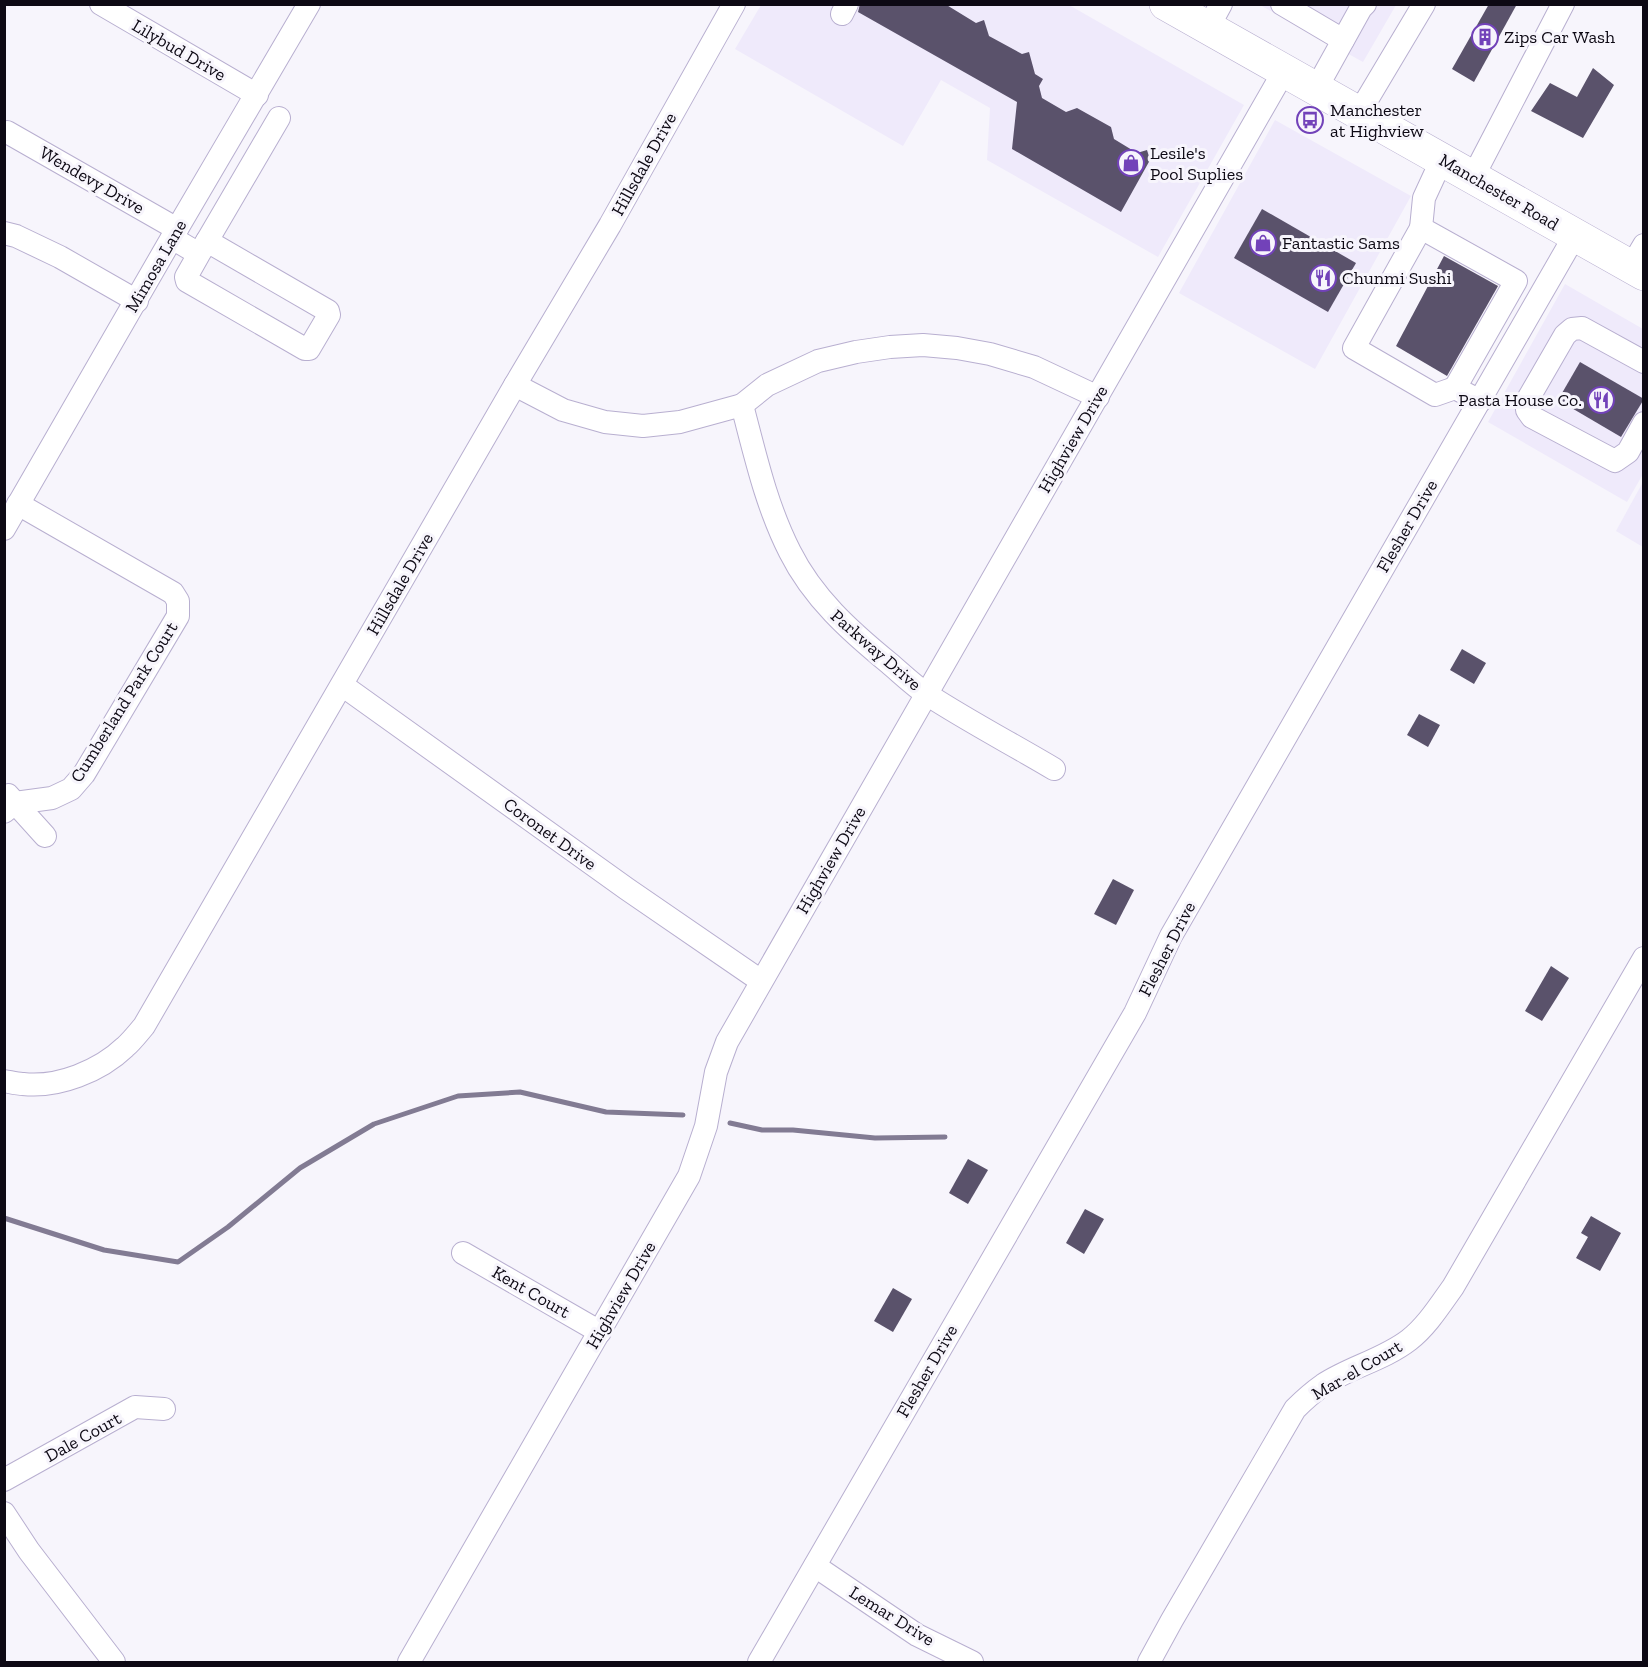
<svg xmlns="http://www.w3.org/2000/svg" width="1648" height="1667" viewBox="0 0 1648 1667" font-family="'Zilla Slab',serif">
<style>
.built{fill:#efeafb}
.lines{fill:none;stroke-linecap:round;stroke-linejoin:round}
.stream{stroke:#827b93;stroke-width:5}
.building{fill:#5a526b}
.minor-casing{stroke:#b8afd0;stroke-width:24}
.highway-casing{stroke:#b8afd0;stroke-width:34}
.minor{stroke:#fff;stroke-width:22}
.highway{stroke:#fff;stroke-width:33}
.labels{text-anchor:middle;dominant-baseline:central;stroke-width:6;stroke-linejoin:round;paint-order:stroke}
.poi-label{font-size:18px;fill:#0d0914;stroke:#f7f5fc;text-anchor:start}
.street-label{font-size:18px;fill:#0d0914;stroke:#f7f5fc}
</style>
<rect width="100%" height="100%" fill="#f7f5fc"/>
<g class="built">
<path d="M 761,5 L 1069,5 L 1244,105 L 1158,257 L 987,160 L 990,108 L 941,80 L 903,146 L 735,49 Z"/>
<path d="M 1260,5 L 1396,5 L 1363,62 Z"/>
<path d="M 1275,120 L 1411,196 L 1315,369 L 1179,293 Z"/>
<path d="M 1565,284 L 1643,329 L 1643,474 L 1627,502 L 1488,422 Z"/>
<path d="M 1643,482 L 1643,547 L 1616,531 Z"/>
</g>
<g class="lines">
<g class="stream">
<path d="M 730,1123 L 762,1130 L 793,1130 L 875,1138 L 945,1137"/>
<path d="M 4,1218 L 104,1250 L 178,1262 L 228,1227 L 300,1168 L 374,1124 L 458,1096 L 520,1092 L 606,1112 L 683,1115"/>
</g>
</g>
<g class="building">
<path d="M 860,4 L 945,4 L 976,23 L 984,20 L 989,36 L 1022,54 L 1029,52 L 1035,74 L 1043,79 L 1039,86 L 1042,98 L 1066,112 L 1077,108 L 1111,127 L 1114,139 L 1137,153 L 1147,150 L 1150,160 L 1121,212 L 1012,149 L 1017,102 L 858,12 Z"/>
<path d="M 1489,4 L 1517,4 L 1474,82 L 1452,69 Z"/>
<path d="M 1593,68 L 1614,85 L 1583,138 L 1531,111 L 1550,83 L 1577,97 Z"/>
<path d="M 1262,209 L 1356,263 L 1328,312 L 1234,258 Z"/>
<path d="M 1444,256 L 1498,286 L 1447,376 L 1396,346 Z"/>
<path d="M 1580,362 L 1644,399 L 1621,437 L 1558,400 Z"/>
<path d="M 1462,649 L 1486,663 L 1474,684 L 1450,670 Z"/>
<path d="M 1419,714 L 1440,725 L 1428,747 L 1407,735 Z"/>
<path d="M 1113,879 L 1134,890 L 1116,925 L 1094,914 Z"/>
<path d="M 1551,966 L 1569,978 L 1542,1021 L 1525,1011 Z"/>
<path d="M 968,1159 L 988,1170 L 968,1204 L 949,1193 Z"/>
<path d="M 1085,1209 L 1104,1219 L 1084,1254 L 1066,1243 Z"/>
<path d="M 1591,1216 L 1621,1233 L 1600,1271 L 1576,1258 L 1588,1237 L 1581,1233 Z"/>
<path d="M 893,1288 L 912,1299 L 893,1332 L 874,1321 Z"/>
</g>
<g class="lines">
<defs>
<g id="minor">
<path d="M 101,4 L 257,95"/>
<path d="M 1282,4 L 1343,40"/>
<path d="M 842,14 L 847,4"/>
<path d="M 1208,28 L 1221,4"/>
<path d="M 1316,89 L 1361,8 L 1365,4"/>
<path d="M 1359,113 L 1424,4"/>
<path d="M 7,132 L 177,229"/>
<path d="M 1442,159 L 1424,198 L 1421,228 L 1516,281 L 1455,388 L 1480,401"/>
<path d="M 1473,177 L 1563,4"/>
<path d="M 1421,228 L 1354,348 L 1435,395 L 1455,388"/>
<path d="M 4,233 L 16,236 L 60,257 L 137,301"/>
<path d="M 172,238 L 199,254 L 207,241 L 328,311 L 329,315 L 309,349 L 305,349 L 187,281 L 186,277 L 199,254"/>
<path d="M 207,241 L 279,118"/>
<path d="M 1631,267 L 1644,245"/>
<path d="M 1644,362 L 1582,328 L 1572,329 L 1565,335 L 1528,399 L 1527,410 L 1532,417 L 1615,461 L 1628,452 L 1644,423"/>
<path d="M 515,385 L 563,410 L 605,422 L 643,426 L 680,422 L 742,405 L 767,385 L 818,361 L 856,352 L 890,347 L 923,345 L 957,348 L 990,354 L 1034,367 L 1098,397"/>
<path d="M 742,405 C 755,454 766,505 790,552 C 813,598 850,631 889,663 C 902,674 914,686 928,695 C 968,721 1012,744 1054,769"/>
<path d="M 4,529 L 177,229 L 309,4"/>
<path d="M 342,685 L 627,889 L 761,981"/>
<path d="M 8,795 L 45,836"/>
<path d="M 4,812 L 15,803 L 52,798 L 71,789 L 84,774 L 178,616 L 178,601 L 173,593 L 18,504"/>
<path d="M 4,1081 C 10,1082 17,1084 23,1084 C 58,1088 100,1071 125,1047 C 132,1041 138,1033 144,1026 L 515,385 L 610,225 L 734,4"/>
<path d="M 463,1253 L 600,1332"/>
<path d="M 4,1480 L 135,1407 L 164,1409"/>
<path d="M 4,1513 L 29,1551 L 114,1662"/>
<path d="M 815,1566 L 917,1635 L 972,1662"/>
<path d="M 409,1662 L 689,1176 L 706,1126 L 716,1072 L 727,1042 L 1284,71"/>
<path d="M 759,1662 L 1135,1013 L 1171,936 L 1575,235"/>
<path d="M 1149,1662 L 1172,1620 L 1295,1409 C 1304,1400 1313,1392 1323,1385 C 1350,1367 1383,1360 1409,1340 C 1427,1326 1440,1305 1453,1287 L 1644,958"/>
</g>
<path id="highway" d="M 1166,4 L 1644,274"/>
</defs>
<use href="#minor" class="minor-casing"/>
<use href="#highway" class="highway-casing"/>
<use href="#minor" class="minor"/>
<use href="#highway" class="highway"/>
</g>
<defs>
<symbol id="building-ring" viewBox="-11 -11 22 22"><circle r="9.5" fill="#f7f5fc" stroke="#7242b9" stroke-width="1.5"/><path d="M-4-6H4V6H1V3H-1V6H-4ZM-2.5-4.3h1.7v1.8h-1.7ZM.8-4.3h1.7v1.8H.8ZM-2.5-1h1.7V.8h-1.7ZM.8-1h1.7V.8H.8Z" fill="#7242b9"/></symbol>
<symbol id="bus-ring" viewBox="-11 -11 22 22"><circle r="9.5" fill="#f7f5fc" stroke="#7242b9" stroke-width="1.5"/><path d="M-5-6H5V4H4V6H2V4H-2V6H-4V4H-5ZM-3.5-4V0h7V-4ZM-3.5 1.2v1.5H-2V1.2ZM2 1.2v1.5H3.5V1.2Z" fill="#7242b9"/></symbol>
<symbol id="shop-ring" viewBox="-11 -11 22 22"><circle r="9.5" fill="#f7f5fc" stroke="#7242b9" stroke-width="1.5"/><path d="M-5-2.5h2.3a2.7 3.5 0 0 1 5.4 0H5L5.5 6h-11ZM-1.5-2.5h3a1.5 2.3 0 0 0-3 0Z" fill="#7242b9"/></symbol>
<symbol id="restaurant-ring" viewBox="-11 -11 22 22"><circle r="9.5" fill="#f7f5fc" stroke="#7242b9" stroke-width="1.5"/><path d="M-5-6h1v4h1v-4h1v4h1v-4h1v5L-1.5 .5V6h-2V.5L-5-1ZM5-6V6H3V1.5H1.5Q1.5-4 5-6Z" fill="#7242b9"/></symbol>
</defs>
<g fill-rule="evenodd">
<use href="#building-ring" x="1470" y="22" width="30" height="30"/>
<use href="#bus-ring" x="1295" y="105" width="30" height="30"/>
<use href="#shop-ring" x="1116" y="148" width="30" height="30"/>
<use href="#shop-ring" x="1248" y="228" width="30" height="30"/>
<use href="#restaurant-ring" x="1308" y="263" width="30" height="30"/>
<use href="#restaurant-ring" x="1586" y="385" width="30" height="30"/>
</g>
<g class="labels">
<g class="poi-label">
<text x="1504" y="37">Zips Car Wash</text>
<text x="1330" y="110">Manchester<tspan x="1330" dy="21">at Highview</tspan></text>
<text x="1150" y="153">Lesile's<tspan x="1150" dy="21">Pool Suplies</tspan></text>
<text x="1282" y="243">Fantastic Sams</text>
<text x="1342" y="278">Chunmi Sushi</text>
<text x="1582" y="400" text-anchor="end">Pasta House Co.</text>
</g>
<g class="street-label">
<text transform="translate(179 50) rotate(30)">Lilybud Drive</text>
<text transform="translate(644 164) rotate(-61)">Hillsdale Drive</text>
<text transform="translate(92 180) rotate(30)">Wendevy Drive</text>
<text transform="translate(1499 192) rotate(30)">Manchester Road</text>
<text transform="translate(156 266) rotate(-60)">Mimosa Lane</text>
<text transform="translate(1073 439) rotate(-60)">Highview Drive</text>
<text transform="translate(1407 526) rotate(-60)">Flesher Drive</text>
<text transform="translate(400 584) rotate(-60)">Hillsdale Drive</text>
<text transform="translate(876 650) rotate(41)">Parkway Drive</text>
<text transform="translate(124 702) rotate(-58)">Cumberland Park Court</text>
<text transform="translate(550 834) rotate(36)">Coronet Drive</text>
<text transform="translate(831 860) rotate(-60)">Highview Drive</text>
<text transform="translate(1167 949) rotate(-63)">Flesher Drive</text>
<text transform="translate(531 1292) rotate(30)">Kent Court</text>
<text transform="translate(621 1295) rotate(-60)">Highview Drive</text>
<text transform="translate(1357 1370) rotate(-30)">Mar-el Court</text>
<text transform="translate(927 1371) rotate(-60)">Flesher Drive</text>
<text transform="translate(83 1437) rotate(-29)">Dale Court</text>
<text transform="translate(892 1616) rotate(32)">Lemar Drive</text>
</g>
</g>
<rect width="1648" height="1667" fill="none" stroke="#0d0914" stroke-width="12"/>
</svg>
